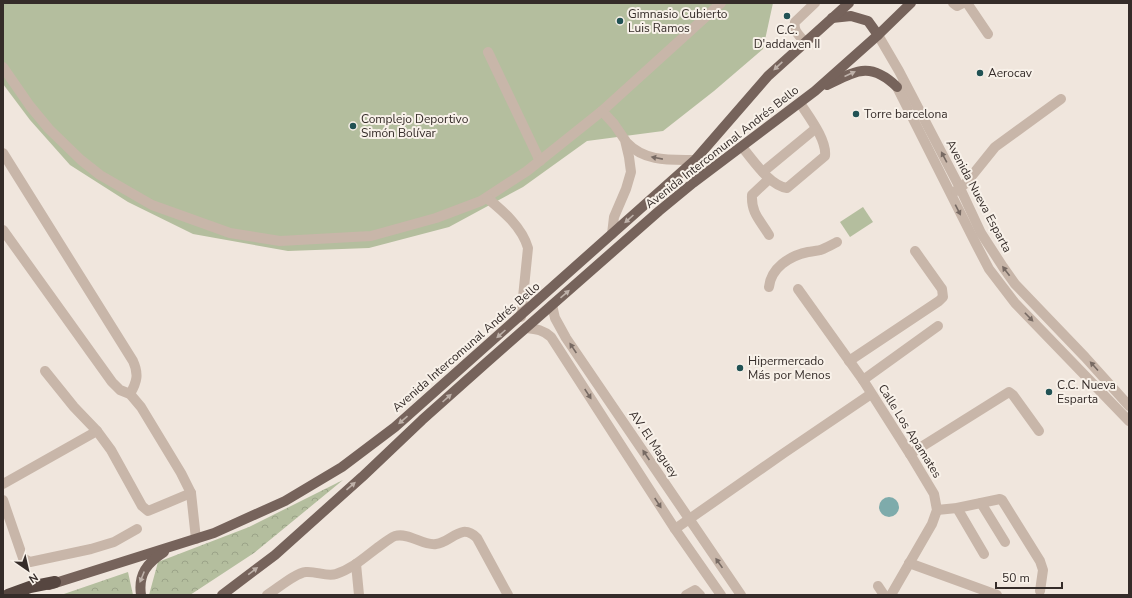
<svg xmlns="http://www.w3.org/2000/svg" width="1132" height="598" viewBox="0 0 1132 598" font-family="'Nunito Sans',sans-serif">
<style>
.park{fill:url(#park-crowns)}
.pitch{fill:#b4be9e}
.water{fill:#7eabab}
.lines{fill:none;stroke-linecap:round;stroke-linejoin:round}
.minor{stroke:#c8b6a9;stroke-width:10}
.major{stroke:#76635b;stroke-width:10}
.highway{stroke:#564640;stroke-width:12}
.oneway{fill:#beb1a9}
.oneway2{fill:#776a63}
.poi-dot{fill:#215254;stroke:#f8f1e9;stroke-width:1.5}
.labels{text-anchor:middle;dominant-baseline:central;stroke-width:4;stroke-linejoin:round;paint-order:stroke}
.poi-label{font-size:12px;fill:#352c29;stroke:#f8f1e9;text-anchor:start}
.street-label{font-size:12px;fill:#352c29;stroke:#f8f1e9}
</style>
<defs>
<pattern id="park-crowns" width="20" height="18" patternUnits="userSpaceOnUse"><rect width="20" height="18" fill="#b4be9e"/><path d="M2 6a3 3 0 1 1 6 0M12 15a3 3 0 1 1 6 0" fill="none" stroke="#9ba388"/></pattern>
</defs>
<rect width="100%" height="100%" fill="#f0e6dd"/>
<g class="park">
<path d="M 343,480 L 254,553 L 190,595 L 149,595 L 158,562 L 249,527 Z"/>
<path d="M 128,572 L 133,595 L 61,595 Z"/>
</g>
<g class="pitch">
<path d="M 3,3 L 773,3 L 763,49 L 714,91 L 663,131 L 587,141 L 523,187 L 449,227 L 369,248 L 288,251 L 193,234 L 128,202 L 70,165 L 30,120 L 3,84 Z"/>
<path d="M 863,207 L 873,222 L 850,237 L 840,222 Z"/>
</g>
<circle class="water" cx="889" cy="507" r="10"/>
<g class="lines">
<g class="minor">
<path d="M 953,3 L 957,6 L 963,3"/>
<path d="M 967,3 L 988,34"/>
<path d="M 878,35 L 899,71 L 960,188 L 981,233 L 1003,267 L 1015,284 L 1085,357 L 1129,406"/>
<path d="M 804,41 C 799,35 793,31 795,22 L 815,3"/>
<path d="M 488,52 L 540,161"/>
<path d="M 3,67 L 30,106 L 49,129 L 81,160 L 100,175 L 152,205 L 230,233 L 280,241 L 371,236 L 436,218 L 481,201 L 527,171 L 602,111 L 721,3"/>
<path d="M 904,83 L 897,87 L 976,244 L 989,269 L 1015,303 L 1129,421"/>
<path d="M 602,111 L 614,124 L 625,140 L 629,157 L 631,172 L 626,189 L 614,217 L 612,234"/>
<path d="M 626,142 C 645,162 669,160 695,160"/>
<path d="M 742,147 C 754,161 769,185 787,188 L 825,156 C 827,140 809,117 800,103"/>
<path d="M 3,153 L 133,361 C 139,374 137,382 130,394"/>
<path d="M 763,172 L 815,129"/>
<path d="M 769,179 L 752,195 C 751,213 760,220 769,235"/>
<path d="M 956,191 L 966,183 L 995,147 L 1061,99"/>
<path d="M 487,198 C 503,211 522,227 528,248 L 521,317"/>
<path d="M 3,230 L 112,382 L 120,390 L 130,394 L 141,407 L 181,473 L 191,493 L 196,539"/>
<path d="M 769,287 C 771,268 789,256 808,252 C 813,251 819,251 823,249 C 828,247 833,244 837,242"/>
<path d="M 798,289 L 863,380 L 910,454 L 934,494 L 937,510 L 932,524 L 891,595"/>
<path d="M 552,305 L 555,318 L 566,338 L 741,595"/>
<path d="M 526,328 C 537,329 543,330 551,337 L 675,529 L 721,595"/>
<path d="M 849,361 L 939,301 L 943,297 L 942,289 L 915,251"/>
<path d="M 45,371 L 74,407 L 97,431 L 111,450 L 142,506 L 148,511 L 191,493"/>
<path d="M 863,380 L 938,326"/>
<path d="M 910,454 L 1009,392 L 1013,395 L 1039,431"/>
<path d="M 3,484 L 97,431"/>
<path d="M 3,500 L 23,558 L 30,562 L 91,549 L 114,542 L 137,529"/>
<path d="M 981,503 L 1005,542"/>
<path d="M 957,508 L 984,554"/>
<path d="M 937,510 L 957,508 L 1000,499 L 1002,500 L 1040,561 L 1043,570 L 1040,591"/>
<path d="M 675,529 L 784,453 L 871,394"/>
<path d="M 909,563 L 997,595"/>
<path d="M 356,564 L 359,595"/>
<path d="M 878,586 L 884,595"/>
<path d="M 267,595 C 277,589 295,573 306,572 C 316,571 327,577 336,574 C 352,569 365,557 377,548 C 383,544 388,539 395,536 C 409,532 423,546 436,544 C 452,542 461,522 477,538 L 508,595"/>
<path d="M 686,595 L 695,590 L 700,595"/>
</g>
<g class="major">
<path d="M 832,18 L 851,16 L 868,21 L 878,35"/>
<path d="M 827,85 C 856,71 870,61 897,87"/>
<path d="M 49,585 L 214,533 L 285,501 L 342,467 L 395,427 L 695,160 L 768,76 L 849,3"/>
<path d="M 141,595 C 138,574 147,563 164,552"/>
<path d="M 222,595 L 275,555 L 362,477 L 422,420 L 486,363 L 659,211 L 693,183 L 815,91 L 878,35 L 911,3"/>
</g>
<path class="highway" d="M 8,595 L 30,587 L 55,582"/>
</g>
<defs><path id="oneway-solid" d="M-6-.8H1V-3.2L6.5 0L1 3.2V.8H-6Z"/></defs>
<g class="oneway">
<use href="#oneway-solid" transform="translate(778 66) rotate(137)"/>
<use href="#oneway-solid" transform="translate(850 74) rotate(-24)"/>
<use href="#oneway-solid" transform="translate(629 219) rotate(138)"/>
<use href="#oneway-solid" transform="translate(565 294) rotate(-41)"/>
<use href="#oneway-solid" transform="translate(501 334) rotate(138)"/>
<use href="#oneway-solid" transform="translate(447 398) rotate(-42)"/>
<use href="#oneway-solid" transform="translate(403 420) rotate(139)"/>
<use href="#oneway-solid" transform="translate(351 486) rotate(-41)"/>
<use href="#oneway-solid" transform="translate(253 571) rotate(-37)"/>
<use href="#oneway-solid" transform="translate(142 577) rotate(112)"/>
</g>
<g class="oneway2">
<use href="#oneway-solid" transform="translate(944 157) rotate(-118)"/>
<use href="#oneway-solid" transform="translate(657 158) rotate(-169)"/>
<use href="#oneway-solid" transform="translate(958 210) rotate(63)"/>
<use href="#oneway-solid" transform="translate(1006 271) rotate(-127)"/>
<use href="#oneway-solid" transform="translate(1029 317) rotate(46)"/>
<use href="#oneway-solid" transform="translate(573 348) rotate(-124)"/>
<use href="#oneway-solid" transform="translate(1094 366) rotate(-132)"/>
<use href="#oneway-solid" transform="translate(588 394) rotate(57)"/>
<use href="#oneway-solid" transform="translate(646 455) rotate(-124)"/>
<use href="#oneway-solid" transform="translate(658 503) rotate(57)"/>
<use href="#oneway-solid" transform="translate(719 563) rotate(-125)"/>
</g>
<g class="poi-dot">
<circle cx="787" cy="16" r="4"/>
<circle cx="620" cy="21" r="4"/>
<circle cx="980" cy="73" r="4"/>
<circle cx="856" cy="114" r="4"/>
<circle cx="353" cy="126" r="4"/>
<circle cx="740" cy="368" r="4"/>
<circle cx="1049" cy="392" r="4"/>
</g>
<g class="labels">
<g class="poi-label">
<text x="628" y="14">Gimnasio Cubierto<tspan x="628" dy="14">Luis Ramos</tspan></text>
<text x="787" y="30" text-anchor="middle">C.C.<tspan x="787" dy="14">D'addaven II</tspan></text>
<text x="988" y="73">Aerocav</text>
<text x="864" y="114">Torre barcelona</text>
<text x="361" y="119">Complejo Deportivo<tspan x="361" dy="14">Simón Bolívar</tspan></text>
<text x="748" y="361">Hipermercado<tspan x="748" dy="14">Más por Menos</tspan></text>
<text x="1057" y="385">C.C. Nueva<tspan x="1057" dy="14">Esparta</tspan></text>
</g>
<g class="street-label">
<text transform="translate(722 147) rotate(-38)">Avenida Intercomunal Andrés Bello</text>
<text transform="translate(979 196) rotate(62)">Avenida Nueva Esparta</text>
<text transform="translate(466 347) rotate(-41)">Avenida Intercomunal Andrés Bello</text>
<text transform="translate(910 431) rotate(58)">Calle Los Apamates</text>
<text transform="translate(654 444) rotate(56)">AV. El Maguey</text>
</g>
</g>
<rect width="1132" height="598" fill="none" stroke="#352c29" stroke-width="8"/>
<g transform="translate(28 570) rotate(146)" stroke="#f8f1e9" stroke-width="3" paint-order="stroke">
<path d="M0-3L7 15L0 10L-7 15Z" fill="#352c29"/>
<text y="-6" font-size="11" font-weight="bold" text-anchor="middle" fill="#352c29">N</text>
</g>
<path d="M996 582v6h66v-6" fill="none" stroke="#352c29" stroke-width="2"/>
<text x="1002" y="582" font-size="12" fill="#352c29" stroke="#f8f1e9" stroke-width="3" paint-order="stroke">50 m</text>
</svg>
